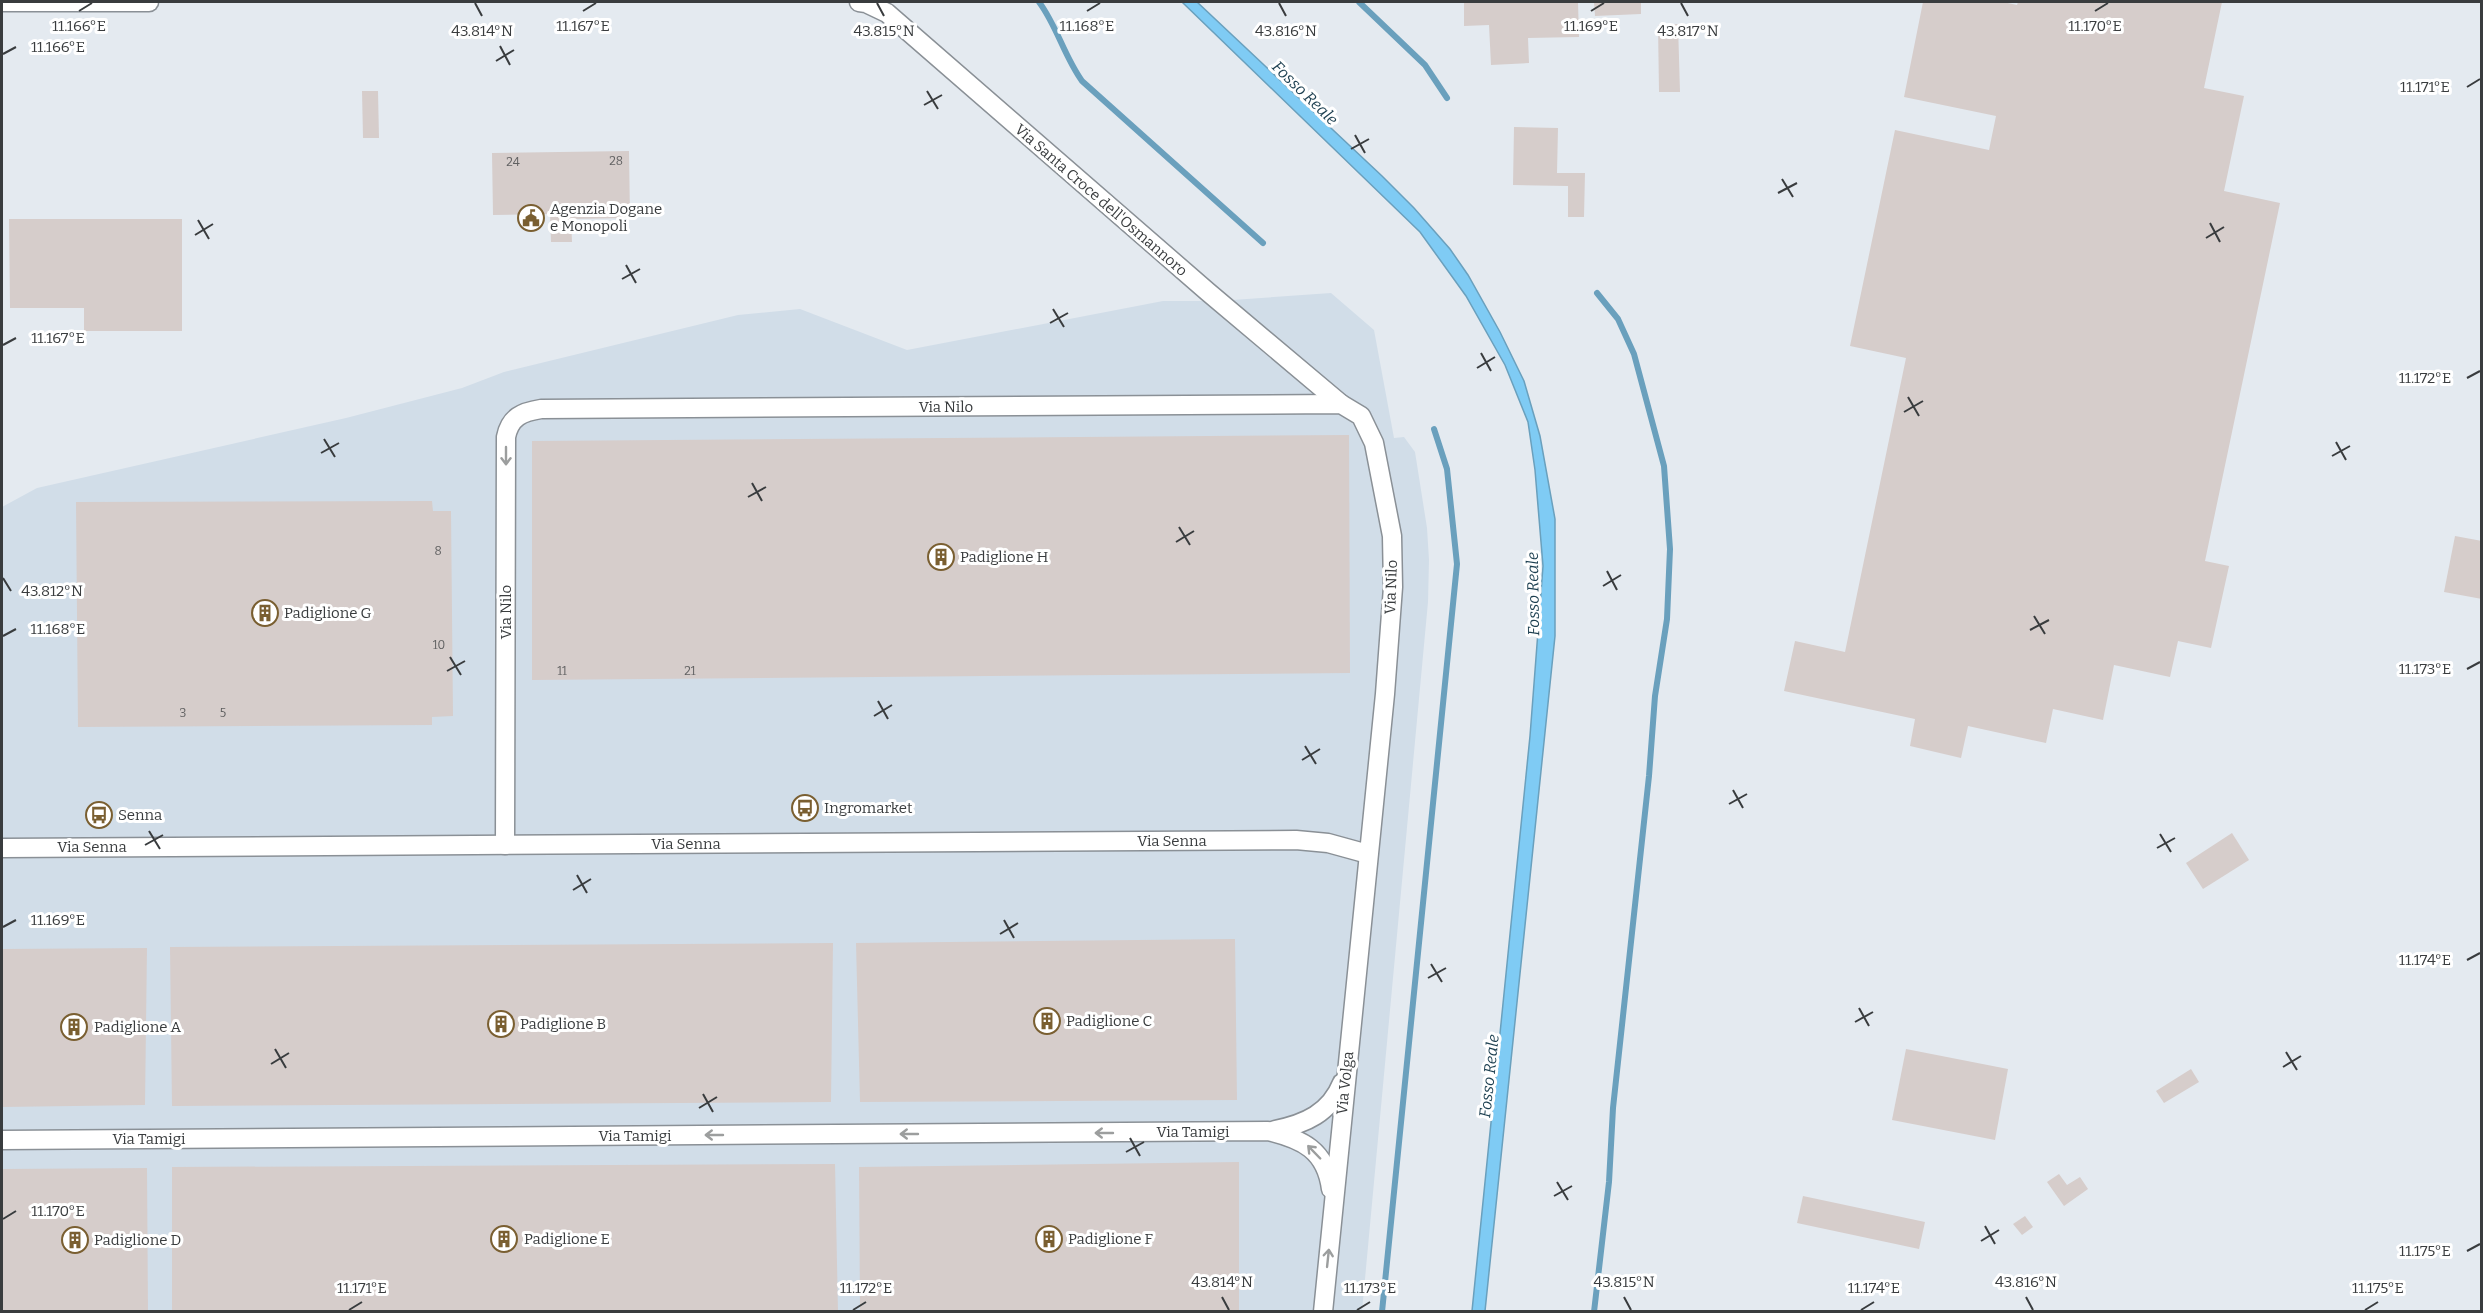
<svg xmlns="http://www.w3.org/2000/svg" width="2483" height="1313" viewBox="0 0 2483 1313" font-family="Bitter,serif">
<style>
.built{fill:#d1dde8}
.water{fill:#7fcbf4;stroke:#6aa0bd;stroke-width:1.5}
.lines{fill:none;stroke-linecap:round;stroke-linejoin:round}
.stream{stroke:#6aa0bd;stroke-width:6}
.building{fill:#d6cdcb}
.minor-casing{stroke:#8a9096;stroke-width:21}
.minor{stroke:#fff;stroke-width:18}
.oneway{stroke:#9c9e9e}
.ticks{fill:none;stroke:#393c3e;stroke-width:2}
.labels{text-anchor:middle;dominant-baseline:central;stroke-width:6;stroke-linejoin:round;paint-order:stroke}
.number-label{font-size:12px;fill:#606061}
.street-label{font-size:15px;fill:#393c3e;stroke:#fff}
.poi-label{font-size:15px;fill:#393c3e;stroke:#fff;text-anchor:start}
.water-label{font-size:16px;font-style:italic;fill:#1c3f50;stroke:#fff}
.ticks-label{font-size:15px;text-anchor:middle;fill:#393c3e;stroke:#fff;stroke-width:6;stroke-linejoin:round;paint-order:stroke}
</style>
<rect width="100%" height="100%" fill="#e4eaf0"/>
<path class="built" d="M 1331,293 L 1374,330 L 1394,438 L 1404,437 L 1415,452 L 1427,528 L 1429,560 L 1428,602 L 1362,1311 L 2,1312 L 2,507 L 37,488 L 346,418 L 462,388 L 504,372 L 738,315 L 800,309 L 907,350 L 1163,301 L 1218,301 Z"/>
<path class="water" d="M 1182,2 L 1197,2 L 1382,176 L 1414,208 L 1450,249 L 1468,275 L 1500,332 L 1524,381 L 1540,436 L 1555,519 L 1555,636 L 1485,1311 L 1472,1311 L 1530,736 L 1543,566 L 1535,470 L 1528,422 L 1505,365 L 1466,296 L 1420,232 Z"/>
<g class="lines">
<g class="stream">
<path d="M 1039,2 C 1057,26 1064,56 1082,81 L 1263,243"/>
<path d="M 1359,2 L 1425,65 L 1447,98"/>
<path d="M 1382,1312 L 1457,564 L 1447,469 L 1434,429"/>
<path d="M 1594,1312 L 1609,1182 L 1613,1108 L 1649,776 L 1655,696 L 1667,619 L 1670,549 L 1664,466 L 1634,354 L 1618,319 L 1597,293"/>
</g>
</g>
<g class="building">
<path d="M 1464,2 L 1578,2 L 1579,37 L 1528,38 L 1529,63 L 1491,65 L 1489,25 L 1464,26 Z"/>
<path d="M 1594,2 L 1641,2 L 1641,14 L 1595,16 Z"/>
<path d="M 1923,2 L 2003,2 L 2017,5 L 2018,2 L 2222,2 L 2204,88 L 2244,96 L 2224,191 L 2280,203 L 2205,561 L 2229,566 L 2211,648 L 2178,641 L 2170,677 L 2114,665 L 2103,720 L 2053,709 L 2046,743 L 1968,726 L 1961,758 L 1910,746 L 1915,719 L 1784,691 L 1795,641 L 1845,652 L 1906,358 L 1850,346 L 1895,130 L 1989,150 L 1996,116 L 1904,97 Z"/>
<path d="M 1678,24 L 1680,92 L 1659,92 L 1658,25 Z"/>
<path d="M 362,91 L 378,91 L 379,138 L 363,138 Z"/>
<path d="M 1514,127 L 1558,128 L 1557,173 L 1585,173 L 1584,217 L 1568,217 L 1568,186 L 1513,185 Z"/>
<path d="M 629,151 L 630,218 L 571,219 L 572,242 L 551,242 L 550,214 L 493,215 L 492,153 Z"/>
<path d="M 9,219 L 182,219 L 182,331 L 84,331 L 84,308 L 10,308 Z"/>
<path d="M 1349,435 L 1350,673 L 532,680 L 532,441 Z"/>
<path d="M 432,501 L 433,511 L 451,511 L 453,716 L 432,717 L 432,725 L 78,727 L 76,502 Z"/>
<path d="M 2455,536 L 2482,541 L 2482,599 L 2444,592 Z"/>
<path d="M 2232,833 L 2249,860 L 2203,889 L 2186,863 Z"/>
<path d="M 1235,939 L 1237,1100 L 860,1102 L 856,943 Z"/>
<path d="M 833,943 L 831,1102 L 172,1106 L 170,947 Z"/>
<path d="M 147,948 L 145,1105 L 2,1107 L 2,949 Z"/>
<path d="M 1906,1049 L 2008,1069 L 1995,1140 L 1892,1120 Z"/>
<path d="M 2191,1069 L 2199,1082 L 2164,1103 L 2156,1091 Z"/>
<path d="M 1239,1162 L 1239,1312 L 860,1312 L 859,1167 Z"/>
<path d="M 835,1164 L 838,1312 L 172,1312 L 172,1167 Z"/>
<path d="M 147,1168 L 148,1312 L 2,1312 L 2,1169 Z"/>
<path d="M 2059,1174 L 2067,1185 L 2080,1177 L 2088,1189 L 2064,1206 L 2047,1182 Z"/>
<path d="M 1803,1196 L 1925,1222 L 1919,1249 L 1797,1223 Z"/>
<path d="M 2025,1216 L 2033,1227 L 2022,1235 L 2013,1224 Z"/>
</g>
<g class="lines">
<defs>
<g id="minor">
<path d="M 2,2 L 149,2"/>
<path d="M 859,2 L 866,3 L 887,13 L 1208,292 L 1341,404"/>
<path d="M 505,845 L 506,437 C 510,417 522,412 541,409 L 1341,404 L 1361,416 L 1374,443 L 1392,536 L 1393,587 L 1385,694 L 1323,1312"/>
<path d="M 2,848 L 1296,840 L 1328,843 L 1368,854"/>
<path d="M 1275,1130 C 1305,1124 1330,1113 1342,1083"/>
<path d="M 2,1140 L 1268,1131 C 1302,1139 1326,1150 1331,1189"/>
</g>
</defs>
<use href="#minor" class="minor-casing"/>
<use href="#minor" class="minor"/>
</g>
<defs><path id="oneway-shaft" d="M-6 0H5M1.5-3L5.5 0L1.5 3" fill="none" stroke-width="1.6" stroke-linecap="round" stroke-linejoin="round" transform="scale(1.5)"/></defs>
<g class="oneway">
<use href="#oneway-shaft" transform="translate(506 456) rotate(90)"/>
<use href="#oneway-shaft" transform="translate(1104 1133) rotate(180)"/>
<use href="#oneway-shaft" transform="translate(909 1134) rotate(180)"/>
<use href="#oneway-shaft" transform="translate(714 1135) rotate(180)"/>
<use href="#oneway-shaft" transform="translate(1314 1152) rotate(-134)"/>
<use href="#oneway-shaft" transform="translate(1328 1258) rotate(-84)"/>
</g>
<path class="ticks" d="M 475,3 L 482,16M 877,3 L 884,16M 1279,3 L 1286,16M 1681,3 L 1688,16M 79,11 L 92,3M 583,11 L 596,3M 1087,11 L 1100,3M 1591,11 L 1604,3M 2095,11 L 2108,3M 500,46 L 510,65M 3,54 L 16,47M 496,61 L 514,50M 2467,87 L 2480,79M 927,91 L 938,109M 924,105 L 942,95M 1355,135 L 1365,153M 1351,149 L 1369,139M 1782,179 L 1793,197M 1778,193 L 1797,183M 198,220 L 209,239M 2210,223 L 2220,242M 195,235 L 213,224M 2206,238 L 2224,227M 626,265 L 636,283M 622,279 L 640,269M 1053,309 L 1064,327M 1050,323 L 1068,313M 3,345 L 16,338M 1481,353 L 1491,371M 1477,368 L 1495,357M 2467,378 L 2480,371M 1908,397 L 1919,416M 1904,412 L 1923,401M 324,439 L 335,457M 2336,442 L 2346,460M 321,453 L 339,443M 2332,456 L 2350,446M 752,483 L 762,501M 748,497 L 766,487M 1179,527 L 1190,545M 1176,542 L 1194,531M 1607,571 L 1617,590M 3,578 L 11,591M 1603,586 L 1621,575M 2034,616 L 2045,634M 2030,630 L 2049,620M 3,636 L 16,629M 450,657 L 461,675M 2467,669 L 2480,662M 447,671 L 465,661M 878,701 L 888,719M 874,716 L 892,705M 1305,746 L 1316,764M 1302,760 L 1320,749M 1733,790 L 1743,808M 1729,804 L 1747,794M 149,831 L 160,849M 2160,834 L 2171,852M 145,845 L 163,835M 2157,848 L 2175,838M 577,875 L 587,893M 573,890 L 591,879M 1004,920 L 1014,938M 3,927 L 16,920M 1000,934 L 1018,923M 2467,960 L 2480,953M 1431,964 L 1442,982M 1428,978 L 1446,968M 1859,1008 L 1869,1026M 1855,1022 L 1873,1012M 275,1049 L 286,1068M 2286,1052 L 2297,1070M 271,1064 L 289,1053M 2283,1067 L 2301,1056M 703,1094 L 713,1112M 699,1108 L 717,1097M 1130,1138 L 1140,1156M 1126,1152 L 1144,1142M 1557,1182 L 1568,1200M 1554,1196 L 1572,1186M 3,1219 L 16,1211M 1985,1226 L 1995,1244M 1981,1241 L 1999,1230M 2467,1251 L 2480,1244M 1222,1297 L 1229,1310M 1624,1297 L 1631,1310M 2026,1297 L 2033,1310M 349,1310 L 362,1302M 853,1310 L 866,1302M 1357,1310 L 1370,1302M 1861,1310 L 1874,1302M 2365,1310 L 2378,1302"/>
<defs>
<symbol id="civic-ring" viewBox="-11 -11 22 22"><circle r="9.5" fill="#fff" stroke="#7a5f31" stroke-width="1.5"/><path d="M-.6-6.5H3V-4.5H.6V-3L4-1V1h2V6H-6V1h2V-1L-.6-3ZM-1.2 2.5V6h2.4V2.5Z" fill="#7a5f31"/></symbol>
<symbol id="building-ring" viewBox="-11 -11 22 22"><circle r="9.5" fill="#fff" stroke="#7a5f31" stroke-width="1.5"/><path d="M-4-6H4V6H1V3H-1V6H-4ZM-2.5-4.3h1.7v1.8h-1.7ZM.8-4.3h1.7v1.8H.8ZM-2.5-1h1.7V.8h-1.7ZM.8-1h1.7V.8H.8Z" fill="#7a5f31"/></symbol>
<symbol id="bus-ring" viewBox="-11 -11 22 22"><circle r="9.5" fill="#fff" stroke="#7a5f31" stroke-width="1.5"/><path d="M-5-6H5V4H4V6H2V4H-2V6H-4V4H-5ZM-3.5-4V0h7V-4ZM-3.5 1.2v1.5H-2V1.2ZM2 1.2v1.5H3.5V1.2Z" fill="#7a5f31"/></symbol>
</defs>
<g fill-rule="evenodd">
<use href="#civic-ring" x="516" y="203" width="30" height="30"/>
<use href="#building-ring" x="926" y="542" width="30" height="30"/>
<use href="#building-ring" x="250" y="598" width="30" height="30"/>
<use href="#bus-ring" x="790" y="793" width="30" height="30"/>
<use href="#bus-ring" x="84" y="800" width="30" height="30"/>
<use href="#building-ring" x="1032" y="1006" width="30" height="30"/>
<use href="#building-ring" x="486" y="1009" width="30" height="30"/>
<use href="#building-ring" x="59" y="1012" width="30" height="30"/>
<use href="#building-ring" x="489" y="1224" width="30" height="30"/>
<use href="#building-ring" x="1034" y="1224" width="30" height="30"/>
<use href="#building-ring" x="60" y="1225" width="30" height="30"/>
</g>
<g class="labels">
<g class="number-label">
<text x="616" y="161">28</text>
<text x="513" y="162">24</text>
<text x="438" y="551">8</text>
<text x="439" y="645">10</text>
<text x="562" y="671">11</text>
<text x="690" y="671">21</text>
<text x="183" y="713">3</text>
<text x="223" y="713">5</text>
</g>
<g class="street-label">
<text transform="translate(1101 200) rotate(41)">Via Santa Croce dell'Osmannoro</text>
<text x="946" y="407">Via Nilo</text>
<text transform="translate(1391 587) rotate(-88)">Via Nilo</text>
<text transform="translate(506 612) rotate(-90)">Via Nilo</text>
<text x="1172" y="841">Via Senna</text>
<text x="686" y="844">Via Senna</text>
<text x="92" y="847">Via Senna</text>
<text transform="translate(1345 1083) rotate(-84)">Via Volga</text>
<text x="1193" y="1132">Via Tamigi</text>
<text x="635" y="1136">Via Tamigi</text>
<text x="149" y="1139">Via Tamigi</text>
</g>
<g class="poi-label">
<text x="550" y="209">Agenzia Dogane<tspan x="550" dy="17">e Monopoli</tspan></text>
<text x="960" y="557">Padiglione H</text>
<text x="284" y="613">Padiglione G</text>
<text x="824" y="808">Ingromarket</text>
<text x="118" y="815">Senna</text>
<text x="1066" y="1021">Padiglione C</text>
<text x="520" y="1024">Padiglione B</text>
<text x="94" y="1027">Padiglione A</text>
<text x="524" y="1239">Padiglione E</text>
<text x="1068" y="1239">Padiglione F</text>
<text x="94" y="1240">Padiglione D</text>
</g>
<g class="water-label">
<text transform="translate(1305 93) rotate(44)">Fosso Reale</text>
<text transform="translate(1533 594) rotate(-91)">Fosso Reale</text>
<text transform="translate(1489 1076) rotate(-84)">Fosso Reale</text>
</g>
</g>
<g class="ticks-label">
<text x="79" y="31">11.166°E</text>
<text x="583" y="31">11.167°E</text>
<text x="1087" y="31">11.168°E</text>
<text x="1591" y="31">11.169°E</text>
<text x="2095" y="31">11.170°E</text>
<text x="482" y="36">43.814°N</text>
<text x="884" y="36">43.815°N</text>
<text x="1286" y="36">43.816°N</text>
<text x="1688" y="36">43.817°N</text>
<text x="58" y="52">11.166°E</text>
<text x="2425" y="92">11.171°E</text>
<text x="58" y="343">11.167°E</text>
<text x="2425" y="383">11.172°E</text>
<text x="52" y="596">43.812°N</text>
<text x="58" y="634">11.168°E</text>
<text x="2425" y="674">11.173°E</text>
<text x="58" y="925">11.169°E</text>
<text x="2425" y="965">11.174°E</text>
<text x="58" y="1216">11.170°E</text>
<text x="2425" y="1256">11.175°E</text>
<text x="1222" y="1287">43.814°N</text>
<text x="1624" y="1287">43.815°N</text>
<text x="2026" y="1287">43.816°N</text>
<text x="362" y="1293">11.171°E</text>
<text x="866" y="1293">11.172°E</text>
<text x="1370" y="1293">11.173°E</text>
<text x="1874" y="1293">11.174°E</text>
<text x="2378" y="1293">11.175°E</text>
</g>
<rect width="2483" height="1313" fill="none" stroke="#393c3e" stroke-width="6"/>
</svg>
